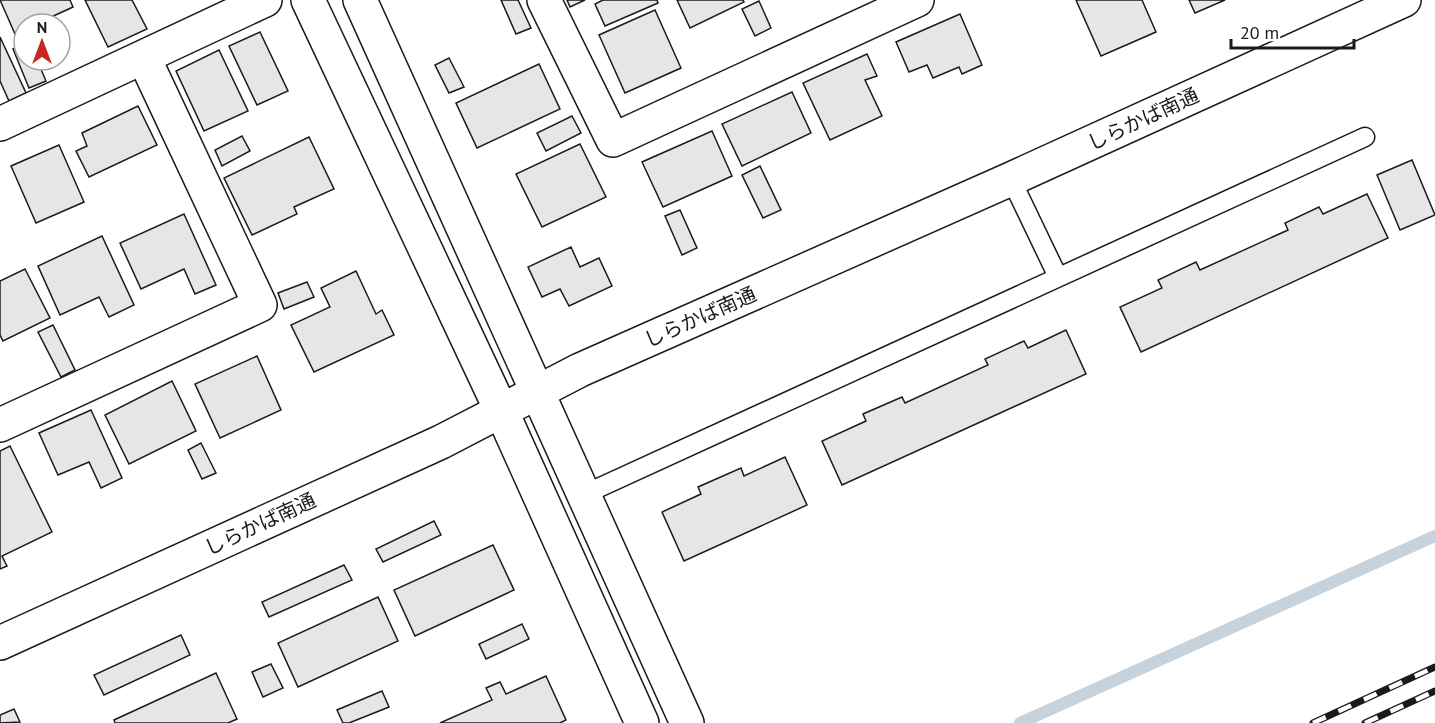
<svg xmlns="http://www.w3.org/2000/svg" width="1435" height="723" viewBox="0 0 1435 723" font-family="'PT Sans','Noto Sans JP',sans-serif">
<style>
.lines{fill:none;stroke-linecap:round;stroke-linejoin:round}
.stream{stroke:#c6d2dc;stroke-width:12}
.building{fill:#e6e6e6;stroke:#1a1a1a;stroke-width:1.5}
.service-casing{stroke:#1a1a1a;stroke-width:21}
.minor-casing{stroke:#1a1a1a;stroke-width:36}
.tertiary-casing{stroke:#1a1a1a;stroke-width:36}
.service{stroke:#fff;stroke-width:18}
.minor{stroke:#fff;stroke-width:33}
.tertiary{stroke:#fff;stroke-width:33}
.rail-casing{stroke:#1a1a1a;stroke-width:7}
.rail{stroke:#fff;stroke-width:4.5;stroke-dasharray:14;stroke-linecap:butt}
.labels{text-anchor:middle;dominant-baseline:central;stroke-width:4.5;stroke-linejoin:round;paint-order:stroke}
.street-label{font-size:20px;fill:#1a1a1a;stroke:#fff}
</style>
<rect width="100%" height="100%" fill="#fff"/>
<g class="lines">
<path class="stream" d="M 1020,723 L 1435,536"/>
</g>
<g class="building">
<path d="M 0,0 L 70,0 L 73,7 L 36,24 L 24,24 L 24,30 L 15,34 Z"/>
<path d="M 85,0 L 132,0 L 147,29 L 108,47 Z"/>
<path d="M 501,0 L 518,0 L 531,28 L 516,34 Z"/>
<path d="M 567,0 L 585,0 L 570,7 Z"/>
<path d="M 603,0 L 657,0 L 658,3 L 605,26 L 595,4 Z"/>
<path d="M 677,0 L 743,0 L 744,2 L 690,28 Z"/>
<path d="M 1076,0 L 1142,0 L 1156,32 L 1101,56 Z"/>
<path d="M 1189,0 L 1225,0 L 1195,13 Z"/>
<path d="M 759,1 L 771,28 L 755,36 L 742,9 Z"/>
<path d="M 655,10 L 681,68 L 625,93 L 599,35 Z"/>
<path d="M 960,14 L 982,65 L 962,74 L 959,67 L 933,78 L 927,65 L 909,72 L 896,42 Z"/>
<path d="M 260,32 L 288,91 L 257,105 L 229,46 Z"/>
<path d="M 0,37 L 26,93 L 9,101 L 0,81 Z"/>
<path d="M 24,44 L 24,60 L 37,60 L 46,81 L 29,88 L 13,49 Z"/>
<path d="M 219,50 L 248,111 L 204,131 L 176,71 Z"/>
<path d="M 867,54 L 877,76 L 865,80 L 882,116 L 830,140 L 803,83 Z"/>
<path d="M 449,58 L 464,87 L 449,93 L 435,65 Z"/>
<path d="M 539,64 L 560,109 L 477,148 L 456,103 Z"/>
<path d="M 792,92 L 811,133 L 742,166 L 722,124 Z"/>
<path d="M 138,106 L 157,145 L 89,177 L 76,151 L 87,146 L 82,133 Z"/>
<path d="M 572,116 L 581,133 L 546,151 L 537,133 Z"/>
<path d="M 712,131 L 732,176 L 663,207 L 642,162 Z"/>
<path d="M 242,136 L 250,151 L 222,166 L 215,150 Z"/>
<path d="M 309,137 L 334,189 L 294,207 L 297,214 L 252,235 L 224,178 Z"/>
<path d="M 580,144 L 606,197 L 542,227 L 516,174 Z"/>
<path d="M 59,145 L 84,202 L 36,223 L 11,166 Z"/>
<path d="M 1412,160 L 1435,215 L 1400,230 L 1377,175 Z"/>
<path d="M 760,166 L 781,210 L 763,218 L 742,175 Z"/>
<path d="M 1367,194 L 1388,238 L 1141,352 L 1120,307 L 1162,288 L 1158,280 L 1196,262 L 1200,270 L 1288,230 L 1285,223 L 1319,207 L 1323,214 Z"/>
<path d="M 680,210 L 697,248 L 682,255 L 665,216 Z"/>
<path d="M 184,214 L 216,285 L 195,294 L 184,269 L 141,289 L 120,243 Z"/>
<path d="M 102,236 L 134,305 L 109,317 L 99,297 L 60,315 L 38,266 Z"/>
<path d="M 571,247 L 580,267 L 599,258 L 612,286 L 569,306 L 560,289 L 542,297 L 528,267 Z"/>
<path d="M 25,269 L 50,318 L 3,341 L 0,335 L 0,281 Z"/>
<path d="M 356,271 L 376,314 L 382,310 L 394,335 L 314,372 L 291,325 L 330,307 L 321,288 Z"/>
<path d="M 307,282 L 314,297 L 284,309 L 278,293 Z"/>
<path d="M 53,325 L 75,370 L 61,377 L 38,332 Z"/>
<path d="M 1066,330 L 1086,374 L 842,485 L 822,441 L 866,421 L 863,414 L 902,397 L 905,403 L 988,365 L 985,359 L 1024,341 L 1028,348 Z"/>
<path d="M 257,356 L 281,410 L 220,438 L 195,384 Z"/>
<path d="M 172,381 L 196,431 L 129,464 L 105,415 Z"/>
<path d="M 91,410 L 122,478 L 101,488 L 89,462 L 58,475 L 39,433 Z"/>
<path d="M 201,443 L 216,473 L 202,479 L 188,450 Z"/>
<path d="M 10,446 L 52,532 L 2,556 L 7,566 L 0,569 L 0,451 Z"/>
<path d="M 785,457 L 807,505 L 684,561 L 662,512 L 701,494 L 698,487 L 741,468 L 744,476 Z"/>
<path d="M 434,521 L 441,535 L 383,562 L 376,549 Z"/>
<path d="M 493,545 L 514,590 L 415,636 L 394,590 Z"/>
<path d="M 344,565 L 352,580 L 269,617 L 262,602 Z"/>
<path d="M 378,597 L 398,641 L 298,687 L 278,643 Z"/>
<path d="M 522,624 L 529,639 L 486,659 L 479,644 Z"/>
<path d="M 181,635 L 190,655 L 104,695 L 94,675 Z"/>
<path d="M 271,664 L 283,688 L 263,697 L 252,672 Z"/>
<path d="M 216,673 L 237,719 L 228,723 L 115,723 L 114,720 Z"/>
<path d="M 546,676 L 566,720 L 560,723 L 440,723 L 492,700 L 486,688 L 500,682 L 506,694 Z"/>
<path d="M 382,691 L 389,707 L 349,723 L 343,723 L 337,710 Z"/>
<path d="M 14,709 L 20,722 L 0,723 L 0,715 Z"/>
</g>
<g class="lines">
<defs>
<g id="service">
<path d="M 1011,179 L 1058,277"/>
<path d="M 583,495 L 1365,137"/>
</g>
<g id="minor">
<path d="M 544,0 L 613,140 L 917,0"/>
<path d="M 0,124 L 265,0"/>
<path d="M 0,425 L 260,305 L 144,58"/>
</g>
<g id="tertiary">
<path d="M 308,0 L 501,410 L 642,723"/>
<path d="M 360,0 L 687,723"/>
<path d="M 0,643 L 441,442 L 580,370 L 1011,179 L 1404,0"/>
</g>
</defs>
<use href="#service" class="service-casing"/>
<use href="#minor" class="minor-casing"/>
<use href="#tertiary" class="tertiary-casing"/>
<use href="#service" class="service"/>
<use href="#minor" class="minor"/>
<use href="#tertiary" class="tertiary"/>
<defs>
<g id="rail">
<path d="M 1313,723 L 1435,667"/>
<path d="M 1365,723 L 1435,691"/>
</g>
</defs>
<use href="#rail" class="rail-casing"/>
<use href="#rail" class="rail"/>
</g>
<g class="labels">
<g class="street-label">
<text transform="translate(1143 119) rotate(-25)">しらかば南通</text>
<text transform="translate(700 317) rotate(-24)">しらかば南通</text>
<text transform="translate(260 524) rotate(-25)">しらかば南通</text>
</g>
</g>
<g transform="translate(42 42)"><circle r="28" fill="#ffffff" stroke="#a3a3a3" stroke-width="1.5"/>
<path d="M0-4.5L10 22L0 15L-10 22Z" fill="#c62828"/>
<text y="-9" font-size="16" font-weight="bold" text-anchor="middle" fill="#1a1a1a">N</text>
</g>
<path d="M1231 39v9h123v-9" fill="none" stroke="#1a1a1a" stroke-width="3"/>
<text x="1240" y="39" font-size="18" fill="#1a1a1a" stroke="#ffffff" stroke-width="4.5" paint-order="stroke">20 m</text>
</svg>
